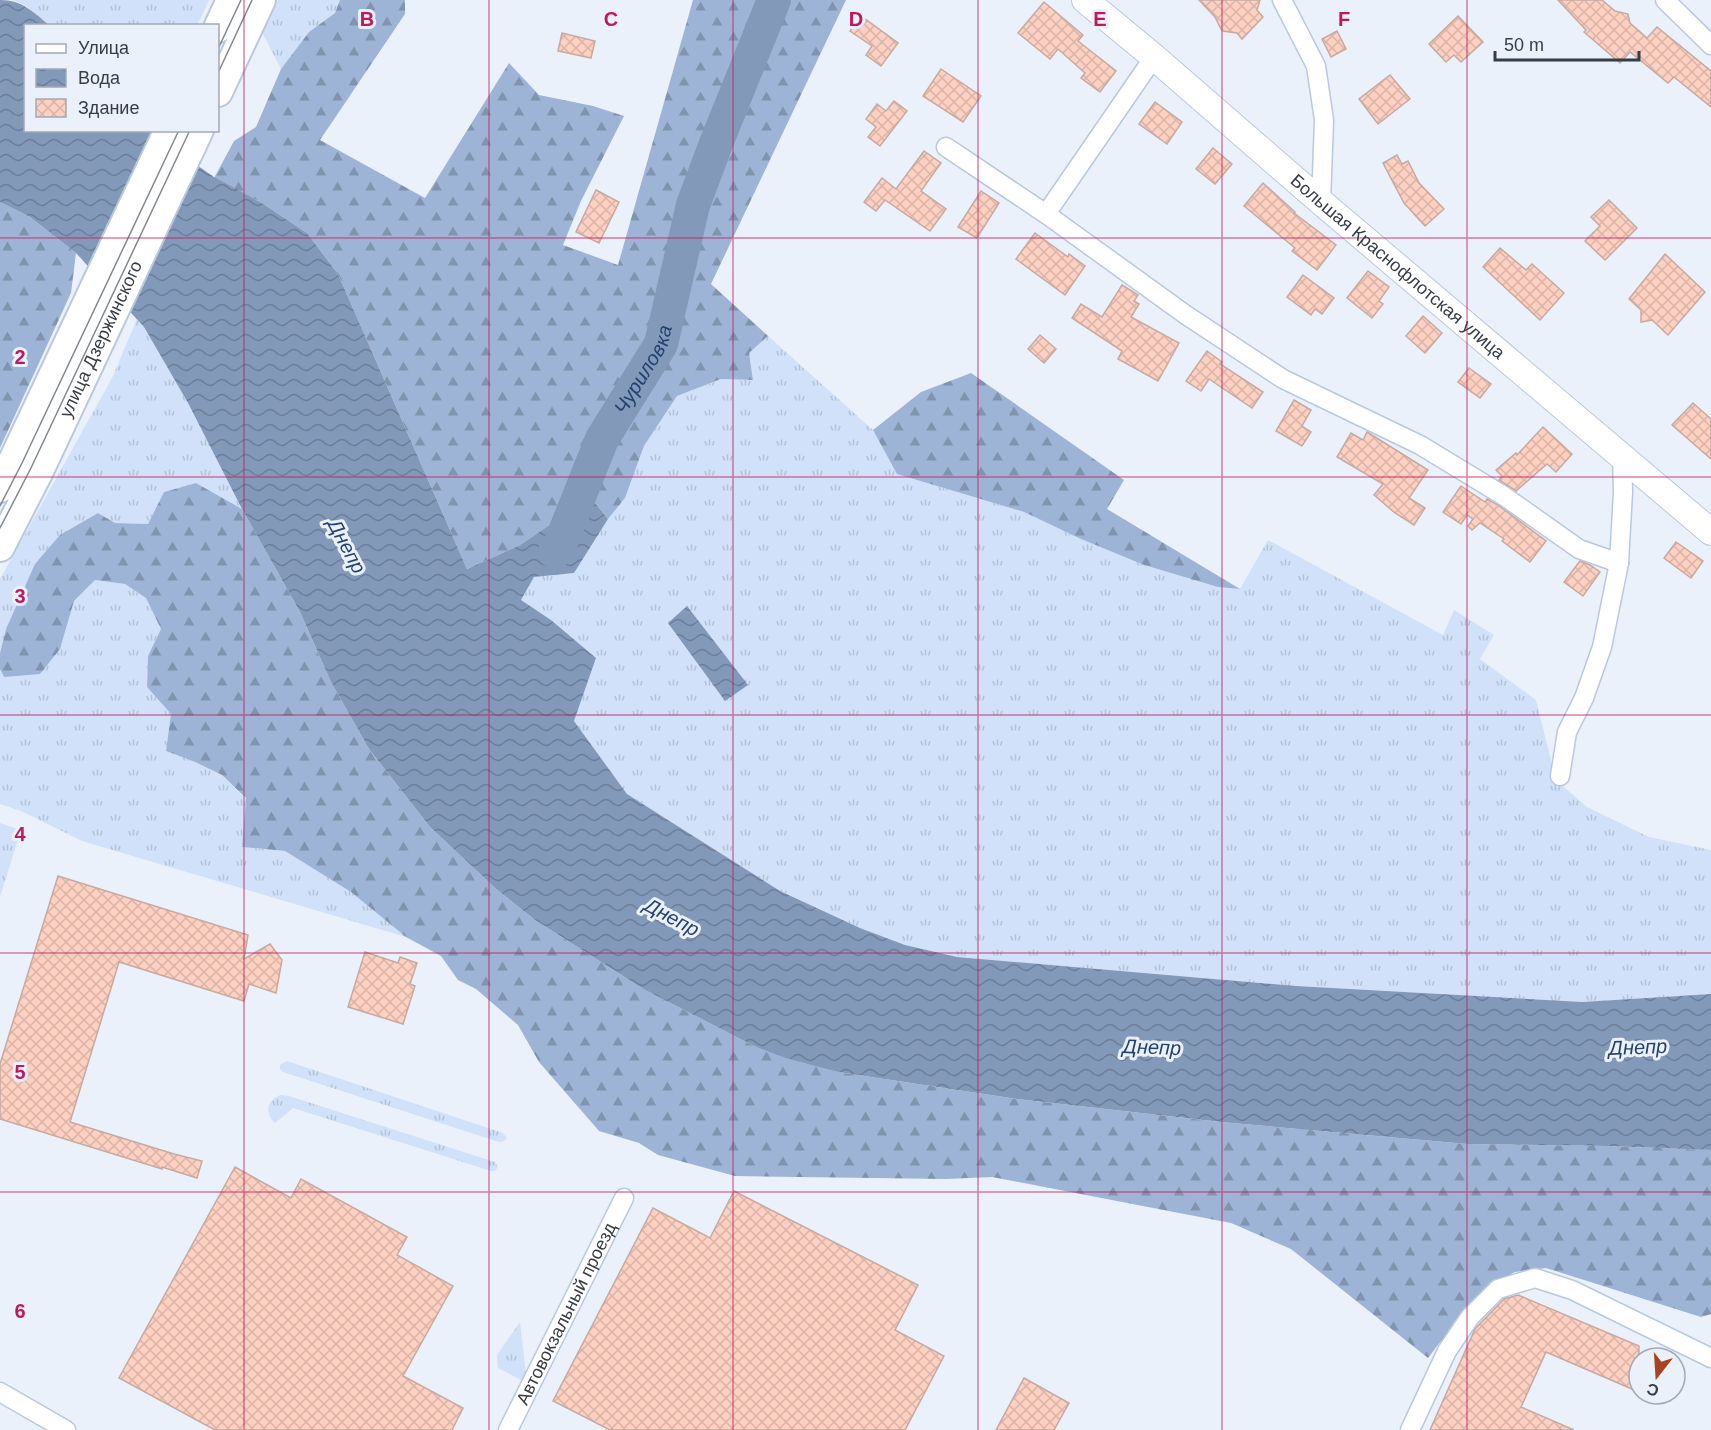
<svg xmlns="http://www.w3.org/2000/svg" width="1711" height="1430" viewBox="0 0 1711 1430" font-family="Arial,sans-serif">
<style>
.grass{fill:url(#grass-tufts)}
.forest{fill:url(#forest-firs)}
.water{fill:url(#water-waves)}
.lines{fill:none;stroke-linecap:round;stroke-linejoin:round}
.river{stroke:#8399ba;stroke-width:34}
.building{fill:url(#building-cross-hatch);stroke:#c6aaa1;stroke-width:1.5}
.street-casing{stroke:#b9c8de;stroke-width:21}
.secondary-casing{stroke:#b9c8de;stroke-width:28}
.primary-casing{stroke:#b9c8de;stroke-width:32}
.street{stroke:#fff;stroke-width:18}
.secondary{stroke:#fff;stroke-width:26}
.primary{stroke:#fff;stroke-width:28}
.tram{stroke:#828891;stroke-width:1.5}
.grid{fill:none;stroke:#c2185b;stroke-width:1.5;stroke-opacity:0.55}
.labels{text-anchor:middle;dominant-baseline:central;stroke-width:6;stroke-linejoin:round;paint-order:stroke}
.street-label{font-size:18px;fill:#373d46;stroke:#ebf1fa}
.water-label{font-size:20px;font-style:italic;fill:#24426f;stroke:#ebf1fa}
.grid-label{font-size:20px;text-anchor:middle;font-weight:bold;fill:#c2185b;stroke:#ebf1fa;stroke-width:6;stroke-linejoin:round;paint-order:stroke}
</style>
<defs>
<pattern id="grass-tufts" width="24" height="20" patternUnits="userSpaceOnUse" patternTransform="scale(1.5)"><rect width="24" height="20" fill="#d0e1f9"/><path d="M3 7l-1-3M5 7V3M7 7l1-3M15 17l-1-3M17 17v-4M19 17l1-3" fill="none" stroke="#b3c2d7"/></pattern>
<pattern id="forest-firs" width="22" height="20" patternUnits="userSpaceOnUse" patternTransform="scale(1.5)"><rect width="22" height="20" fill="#9db4d6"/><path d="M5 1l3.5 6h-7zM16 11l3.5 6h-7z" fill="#8194af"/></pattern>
<pattern id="water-waves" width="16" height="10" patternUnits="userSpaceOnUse" patternTransform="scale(1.5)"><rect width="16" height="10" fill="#8399ba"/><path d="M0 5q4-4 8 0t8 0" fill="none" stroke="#6c7e99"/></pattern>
<pattern id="building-cross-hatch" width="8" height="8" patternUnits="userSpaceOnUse" patternTransform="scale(1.5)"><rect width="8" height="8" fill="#fdd0c1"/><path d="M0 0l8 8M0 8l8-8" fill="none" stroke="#d9b4a7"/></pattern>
</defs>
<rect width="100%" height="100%" fill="#ebf1fa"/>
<g class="grass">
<path d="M 13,0 L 209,0 L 197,26 L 49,25 L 26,6 Z"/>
<path d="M 278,0 L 340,0 L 335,13 L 309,32 L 281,69 L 262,32 Z"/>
<path d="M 137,319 L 144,327 L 188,403 L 242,509 L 196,483 L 164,492 L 148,524 L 115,523 L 98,513 L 6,629 L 0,653 L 0,579 L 112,378 Z"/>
<path d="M 768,336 L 873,430 L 897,474 L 1024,512 L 1081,539 L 1144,565 L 1218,587 L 1240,589 L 1268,540 L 1443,635 L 1454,610 L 1494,635 L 1480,659 L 1536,700 L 1556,780 L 1587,807 L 1649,837 L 1711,850 L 1711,994 L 1582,1002 L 1296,986 L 957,957 L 905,945 L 860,928 L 780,891 L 627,794 L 574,721 L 596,658 L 551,620 L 520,600 L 534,577 L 574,573 L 608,519 L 625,498 L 644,446 L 677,396 L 721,379 L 753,380 L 749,353 Z"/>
<path d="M 95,580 L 125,584 L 146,598 L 161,629 L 148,656 L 147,687 L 171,714 L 166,751 L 195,762 L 222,775 L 246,799 L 242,847 L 285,851 L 351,892 L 406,937 L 82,841 L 21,811 L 0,804 L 0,669 L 4,677 L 60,649 L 74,601 Z"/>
<path d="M 0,823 L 21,830 L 0,897 Z"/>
<path d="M 287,1061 L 503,1133 L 507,1138 L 504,1141 L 499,1142 L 283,1072 L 280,1069 L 280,1065 Z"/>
<path d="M 281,1095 L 289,1096 L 495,1162 L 498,1167 L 495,1171 L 491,1171 L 293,1108 L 275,1123 C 264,1113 267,1099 281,1095 Z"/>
<path d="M 520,1322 L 527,1383 L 498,1368 L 497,1355 Z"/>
</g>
<g class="forest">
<path d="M 340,0 L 405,0 L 405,14 L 320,140 L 425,198 L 509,63 L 539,95 L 593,106 L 624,116 L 581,201 L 563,245 L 618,265 L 693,0 L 846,0 L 711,284 L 768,336 L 749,353 L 753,380 L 721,379 L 677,396 L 644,446 L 625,498 L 608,519 L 592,499 L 570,511 L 520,545 L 467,569 L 338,274 L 307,233 L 262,203 L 214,178 L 234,141 L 256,127 L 281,69 L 309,32 L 335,13 Z"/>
<path d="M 0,202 L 30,217 L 76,253 L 71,293 L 0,448 Z"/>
<path d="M 971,373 L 1124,480 L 1107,509 L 1240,589 L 1218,587 L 1144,565 L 1081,539 L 1024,512 L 897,474 L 873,430 L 921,392 Z"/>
<path d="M 196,483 L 242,509 L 300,612 L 331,682 L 369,749 L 430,827 L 495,888 L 535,920 L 645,990 L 754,1046 L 838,1072 L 1017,1099 L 1221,1122 L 1467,1144 L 1606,1146 L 1711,1150 L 1711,1314 L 1701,1317 L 1546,1268 L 1515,1272 L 1490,1285 L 1465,1309 L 1428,1358 L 1291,1249 L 1231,1223 L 992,1177 L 946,1179 L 735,1176 L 658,1155 L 639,1143 L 599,1131 L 539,1062 L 518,1025 L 476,989 L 458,980 L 441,956 L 406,937 L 351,892 L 285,851 L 242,847 L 246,798 L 222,775 L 195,762 L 166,751 L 171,714 L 147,687 L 148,656 L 161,629 L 146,598 L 125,584 L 95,580 L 74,601 L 60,649 L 40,674 L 4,677 L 0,669 L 0,653 L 6,629 L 35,564 L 60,535 L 98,513 L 115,523 L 148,524 L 164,492 Z"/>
</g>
<g class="water">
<path d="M 0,0 C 23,0 33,12 49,25 L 26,26 L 26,130 L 148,131 L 214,177 L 262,203 L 307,233 L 338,274 L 467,569 L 520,545 L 570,511 L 592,499 L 608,519 L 574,573 L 534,577 L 521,600 L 551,620 L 596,658 L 574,721 L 627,794 L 780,891 L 860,928 L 905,945 L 957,957 L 1296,986 L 1582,1002 L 1711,994 L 1711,1150 L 1606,1146 L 1467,1144 L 1221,1122 L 1017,1099 L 838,1072 L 786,1058 L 754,1046 L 645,990 L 535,920 L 495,888 L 430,827 L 369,749 L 331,682 L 300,612 L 242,509 L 188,403 L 144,327 L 76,253 L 30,217 L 0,202 Z"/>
<path d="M 687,606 L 748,685 L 725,701 L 668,623 Z"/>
</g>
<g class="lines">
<path class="river" id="s1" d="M 555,552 L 559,547 L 602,439 L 661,344 L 693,205 L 717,141 L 774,0"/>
</g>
<g class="building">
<path d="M 1199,0 L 1260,0 L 1257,10 L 1263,17 L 1242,39 L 1237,33 L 1223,31 L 1221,29 L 1215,17 Z"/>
<path d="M 1558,0 L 1602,0 L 1615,11 L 1628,14 L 1630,23 L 1647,38 L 1657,27 L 1711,71 L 1711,107 L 1674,77 L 1668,83 L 1630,52 L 1620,63 L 1584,32 L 1586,30 Z"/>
<path d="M 1044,2 L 1083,35 L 1078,41 L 1116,71 L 1100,92 L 1081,78 L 1085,73 L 1058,49 L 1050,59 L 1018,33 Z"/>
<path d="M 1458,16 L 1483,42 L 1461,62 L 1454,55 L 1446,62 L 1429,44 Z"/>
<path d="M 859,17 L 864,21 L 865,19 L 898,43 L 881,66 L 866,55 L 872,46 L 850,31 Z"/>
<path d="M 1337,31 L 1346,49 L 1331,57 L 1322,39 Z"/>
<path d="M 562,33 L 595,41 L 591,58 L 558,51 Z"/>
<path d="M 941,69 L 981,96 L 963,122 L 923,96 Z"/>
<path d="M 1390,75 L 1410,99 L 1378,124 L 1359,99 Z"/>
<path d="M 894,101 L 907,111 L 880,146 L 868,137 L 876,127 L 866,119 L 877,104 L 886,111 Z"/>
<path d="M 1155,102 L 1182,122 L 1167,144 L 1139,124 Z"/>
<path d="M 1213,148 L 1232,164 L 1215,184 L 1196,169 Z"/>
<path d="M 924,151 L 941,163 L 921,191 L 946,209 L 930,231 L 885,200 L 876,211 L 864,202 L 882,178 L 896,189 Z"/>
<path d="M 1397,155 L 1402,164 L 1408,161 L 1419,183 L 1444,209 L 1425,226 L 1404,203 L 1383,163 Z"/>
<path d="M 1263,183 L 1295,212 L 1294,213 L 1336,245 L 1317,270 L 1292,251 L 1295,248 L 1244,206 Z"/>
<path d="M 596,190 L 619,202 L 599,243 L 576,232 Z"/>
<path d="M 981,191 L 999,203 L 977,238 L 958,227 Z"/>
<path d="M 1609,200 L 1637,228 L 1605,260 L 1585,241 L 1600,226 L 1591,217 Z"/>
<path d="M 1035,233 L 1068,257 L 1069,254 L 1085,266 L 1065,295 L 1016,259 Z"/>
<path d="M 1500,248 L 1526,270 L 1532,264 L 1564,293 L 1540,320 L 1483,267 Z"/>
<path d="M 1665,254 L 1705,292 L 1668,335 L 1652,320 L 1641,322 L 1641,310 L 1629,299 Z"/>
<path d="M 1368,271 L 1389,287 L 1379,301 L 1383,304 L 1372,318 L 1347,298 Z"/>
<path d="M 1303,275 L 1334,298 L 1322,314 L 1315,309 L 1311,315 L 1287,297 Z"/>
<path d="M 1122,285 L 1138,295 L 1134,301 L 1139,304 L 1131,317 L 1179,343 L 1158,381 L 1118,359 L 1122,351 L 1072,318 L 1081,304 L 1102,317 Z"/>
<path d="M 1423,316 L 1442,333 L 1425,353 L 1406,336 Z"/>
<path d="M 1040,335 L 1056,349 L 1044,363 L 1028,349 Z"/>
<path d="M 1207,351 L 1222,362 L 1220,364 L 1263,392 L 1252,408 L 1209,379 L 1201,391 L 1186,381 Z"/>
<path d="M 1469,368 L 1491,384 L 1480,398 L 1458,382 Z"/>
<path d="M 1294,400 L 1311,410 L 1302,426 L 1311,432 L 1302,446 L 1276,431 Z"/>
<path d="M 1693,403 L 1711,419 L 1711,459 L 1672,425 Z"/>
<path d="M 1543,427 L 1572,454 L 1556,472 L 1547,464 L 1516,491 L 1499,480 L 1502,476 L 1496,470 L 1516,453 L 1517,455 Z"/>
<path d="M 1367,432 L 1428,470 L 1409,498 L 1425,508 L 1414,525 L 1395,513 L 1374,495 L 1383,484 L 1337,457 L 1351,433 L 1363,440 Z"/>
<path d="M 1461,486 L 1485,502 L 1487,499 L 1498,505 L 1546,541 L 1530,562 L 1502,541 L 1504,539 L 1480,523 L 1472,530 L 1468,526 L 1473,519 L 1467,515 L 1461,524 L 1443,512 Z"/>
<path d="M 1676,542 L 1703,561 L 1691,578 L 1664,558 Z"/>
<path d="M 1580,561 L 1590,565 L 1600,572 L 1583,596 L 1564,582 Z"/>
<path d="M 58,876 L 248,935 L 244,959 L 270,944 L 282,960 L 276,993 L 249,984 L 244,1001 L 119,962 L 70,1122 L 174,1154 L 202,1161 L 197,1178 L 162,1167 L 162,1169 L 0,1119 L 0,1064 Z"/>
<path d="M 365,952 L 398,963 L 400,957 L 417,963 L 410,984 L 415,986 L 403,1024 L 348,1007 Z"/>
<path d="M 235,1167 L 291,1198 L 301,1179 L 407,1237 L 397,1255 L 453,1286 L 403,1376 L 463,1408 L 452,1430 L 215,1430 L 119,1378 Z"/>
<path d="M 734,1191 L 918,1285 L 895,1330 L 944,1356 L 905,1430 L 610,1430 L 553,1401 L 653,1208 L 710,1238 Z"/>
<path d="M 1518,1295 L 1639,1346 L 1639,1392 L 1546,1352 L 1521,1407 L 1574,1430 L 1430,1430 L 1475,1329 L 1504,1299 Z"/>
<path d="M 1024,1378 L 1069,1403 L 1054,1430 L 996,1430 Z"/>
</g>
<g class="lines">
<defs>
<g id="street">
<path d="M 1282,0 L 1316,66 L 1324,120 L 1321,202"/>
<path d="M 1665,0 L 1711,45"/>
<path d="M 946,147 L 1046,214 L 1186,315 L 1283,379 L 1420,445 L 1504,496 L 1579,549 L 1619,563"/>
<path d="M 1046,214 L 1154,57"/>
<path d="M 1560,776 L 1567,732 L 1584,698 L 1602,647 L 1619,563 L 1623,492 L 1622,456"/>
<path d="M 0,1392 L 66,1430"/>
<path id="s2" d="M 508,1430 L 624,1198"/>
<path d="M 1410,1430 L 1447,1351 L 1470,1317 L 1498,1289 L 1535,1278 L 1572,1290 L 1711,1358"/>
</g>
<g id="secondary">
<path id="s3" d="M 1085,0 L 1154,57 L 1321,202 L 1711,532"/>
</g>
<g id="primary">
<path d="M 218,28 L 231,0"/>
<path d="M 218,92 L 261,0"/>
<path d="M 0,488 L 169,130"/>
<path id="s4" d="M 0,547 L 39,471 L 199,130"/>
</g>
</defs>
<use href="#street" class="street-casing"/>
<use href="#secondary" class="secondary-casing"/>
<use href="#primary" class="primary-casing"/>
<use href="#street" class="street"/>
<use href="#secondary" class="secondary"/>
<use href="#primary" class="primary"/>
<g class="tram">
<path d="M 218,49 L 241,0"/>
<path d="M 218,73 L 252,0"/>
<path d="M 0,506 L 22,463 L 179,130"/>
<path d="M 0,528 L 31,468 L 190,130"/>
</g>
</g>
<path class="grid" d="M 244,0 L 244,1430M 489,0 L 489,1430M 733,0 L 733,1430M 978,0 L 978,1430M 1222,0 L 1222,1430M 1467,0 L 1467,1430M 0,238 L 1711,238M 0,477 L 1711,477M 0,715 L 1711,715M 0,953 L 1711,953M 0,1192 L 1711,1192"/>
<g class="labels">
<g class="street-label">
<text stroke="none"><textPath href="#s3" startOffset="411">Большая Краснофлотская улица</textPath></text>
<text stroke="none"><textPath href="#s4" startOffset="231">улица Дзержинского</textPath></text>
<text stroke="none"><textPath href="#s2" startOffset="130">Автовокзальный проезд</textPath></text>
</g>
<g class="water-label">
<text stroke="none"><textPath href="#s1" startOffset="204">Чуриловка</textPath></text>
<text transform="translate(347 546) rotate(62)">Днепр</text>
<text transform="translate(672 917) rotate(28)">Днепр</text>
<text transform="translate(1152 1047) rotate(2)">Днепр</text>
<text transform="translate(1638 1047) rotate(-2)">Днепр</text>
</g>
</g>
<g class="grid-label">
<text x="367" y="26">B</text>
<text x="611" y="26">C</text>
<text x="856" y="26">D</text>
<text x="1100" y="26">E</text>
<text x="1344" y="26">F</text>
<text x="20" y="364">2</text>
<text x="20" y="603">3</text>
<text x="20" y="841">4</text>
<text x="20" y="1079">5</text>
<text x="20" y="1318">6</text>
</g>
<rect x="24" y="24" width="195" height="108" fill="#ebf1fa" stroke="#a3a9b2" stroke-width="1.5"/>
<rect x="36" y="44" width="30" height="9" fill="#ffffff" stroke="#a3a9b2" stroke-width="1.5"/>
<text x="78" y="54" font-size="18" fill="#373d46">Улица</text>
<rect x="36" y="69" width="30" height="18" fill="url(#water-waves)" stroke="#a3a9b2" stroke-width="1.5"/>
<text x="78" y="84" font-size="18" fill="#373d46">Вода</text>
<rect x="36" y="99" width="30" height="18" fill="url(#building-cross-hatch)" stroke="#a3a9b2" stroke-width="1.5"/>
<text x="78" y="114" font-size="18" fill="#373d46">Здание</text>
<g transform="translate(1657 1376) rotate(197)"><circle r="28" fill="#ebf1fa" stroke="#a3a9b2" stroke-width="1.5"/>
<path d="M0-4.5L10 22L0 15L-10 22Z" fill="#aa4221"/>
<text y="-9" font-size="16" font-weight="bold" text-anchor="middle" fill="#373d46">С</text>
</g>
<path d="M1495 51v9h144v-9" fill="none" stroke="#373d46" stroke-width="3"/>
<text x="1504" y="51" font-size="18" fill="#373d46" stroke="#ebf1fa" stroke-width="4.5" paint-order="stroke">50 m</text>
</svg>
